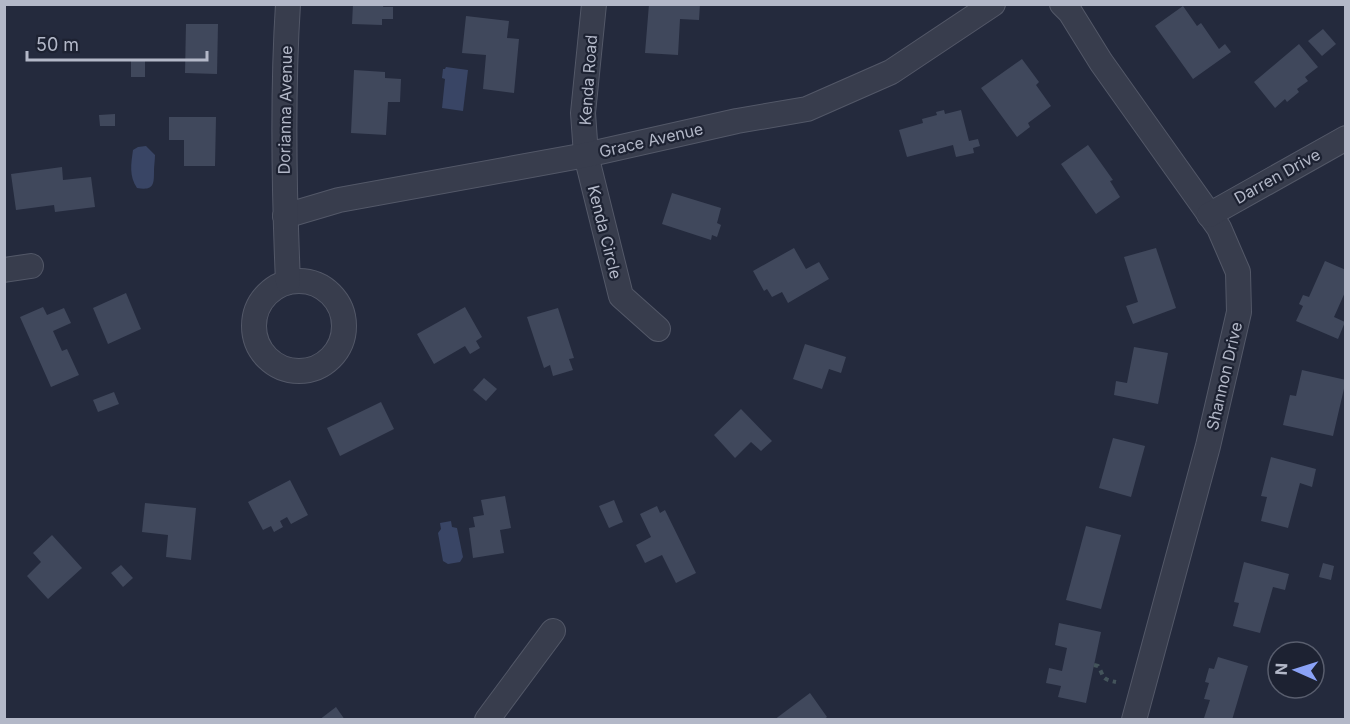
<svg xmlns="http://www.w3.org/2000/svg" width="1350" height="724" viewBox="0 0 1350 724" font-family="Inter,sans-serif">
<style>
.water{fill:#394565}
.building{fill:#40485c}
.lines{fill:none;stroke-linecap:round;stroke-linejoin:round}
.street-casing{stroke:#535868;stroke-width:26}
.path{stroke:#44545b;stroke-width:4;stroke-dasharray:4.5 4.5;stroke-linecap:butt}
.street{stroke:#383d4d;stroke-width:24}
.labels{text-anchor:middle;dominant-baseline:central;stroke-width:4.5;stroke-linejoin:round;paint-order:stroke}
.street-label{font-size:16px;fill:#b3b8c8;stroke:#1d2232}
</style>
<rect width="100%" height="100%" fill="#242a3d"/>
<g class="water">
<path d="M 446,67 L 468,70 L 463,111 L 442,108 L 445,79 L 442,78 L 443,69 L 445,69 Z"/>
<path d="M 146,146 L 155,155 C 155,160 154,165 154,171 C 154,184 154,191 137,188 C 129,176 131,164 133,150 L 138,147 Z"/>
<path d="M 451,521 L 452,527 L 457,528 L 463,557 L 460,562 L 448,564 L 443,561 L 438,533 L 441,529 L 440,523 Z"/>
</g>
<g class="building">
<path d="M 353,4 L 384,4 L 383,7 L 393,7 L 393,19 L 382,19 L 382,25 L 352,24 Z"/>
<path d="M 649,4 L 700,4 L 699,20 L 680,19 L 678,55 L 645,53 Z"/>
<path d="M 1183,6 L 1197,26 L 1201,23 L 1219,49 L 1225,44 L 1231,52 L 1193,79 L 1155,26 Z"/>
<path d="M 466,16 L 509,21 L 507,38 L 519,39 L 514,93 L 483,89 L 486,55 L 462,53 Z"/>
<path d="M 186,24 L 218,24 L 217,74 L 185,73 Z"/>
<path d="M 1323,29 L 1336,44 L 1322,56 L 1308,41 Z"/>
<path d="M 1299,44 L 1318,67 L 1305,77 L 1308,81 L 1297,89 L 1299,92 L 1287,102 L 1285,99 L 1275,108 L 1254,82 Z"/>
<path d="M 145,59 L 145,77 L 131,77 L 131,60 Z"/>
<path d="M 1022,59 L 1039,82 L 1036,85 L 1051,106 L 1028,123 L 1030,127 L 1017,137 L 981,88 Z"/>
<path d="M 354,70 L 385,72 L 385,78 L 401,79 L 400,102 L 388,102 L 386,135 L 351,133 Z"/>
<path d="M 944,110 L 945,114 L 961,110 L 969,141 L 978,139 L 980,146 L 973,148 L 974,153 L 956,157 L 953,145 L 907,157 L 899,130 L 923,123 L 922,119 L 937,115 L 936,112 Z"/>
<path d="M 115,114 L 115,126 L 100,126 L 99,115 Z"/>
<path d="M 169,117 L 216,117 L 215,166 L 184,166 L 184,140 L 169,140 Z"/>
<path d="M 1088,145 L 1113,180 L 1110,181 L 1120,197 L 1096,214 L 1061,164 Z"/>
<path d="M 62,167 L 63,180 L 91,177 L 95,207 L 55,212 L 54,205 L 16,210 L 11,174 Z"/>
<path d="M 672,193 L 721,208 L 717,223 L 721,225 L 717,237 L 712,235 L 711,240 L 662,224 Z"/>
<path d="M 794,248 L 806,269 L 819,262 L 829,279 L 788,303 L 782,292 L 772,297 L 767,289 L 764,291 L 753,271 Z"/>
<path d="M 1156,248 L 1176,308 L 1133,324 L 1126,306 L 1138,302 L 1124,257 Z"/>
<path d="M 1325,261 L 1346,270 L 1346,290 L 1334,317 L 1345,322 L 1338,339 L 1296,321 L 1303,306 L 1299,304 L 1303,295 L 1309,297 Z"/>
<path d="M 126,293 L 141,329 L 108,344 L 93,308 Z"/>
<path d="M 43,307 L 47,315 L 64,308 L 71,323 L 53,331 L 62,351 L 67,349 L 79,375 L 51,387 L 20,317 Z"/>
<path d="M 465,307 L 482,337 L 476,341 L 480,348 L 470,354 L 465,346 L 434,364 L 417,334 Z"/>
<path d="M 558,308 L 574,358 L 569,359 L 573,370 L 553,376 L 550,365 L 544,368 L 527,317 Z"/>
<path d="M 805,344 L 846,357 L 841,373 L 829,369 L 822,389 L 793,379 Z"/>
<path d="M 1134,347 L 1168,353 L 1158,404 L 1114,395 L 1116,381 L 1127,383 Z"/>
<path d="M 1302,370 L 1346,380 L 1333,436 L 1283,425 L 1290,395 L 1296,396 Z"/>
<path d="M 484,378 L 497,389 L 486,401 L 473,390 Z"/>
<path d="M 114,392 L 119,404 L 98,412 L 93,400 Z"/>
<path d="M 381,402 L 394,429 L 340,456 L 327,428 Z"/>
<path d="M 741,409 L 772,441 L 761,451 L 751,442 L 735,458 L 714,435 Z"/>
<path d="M 1113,438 L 1145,446 L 1131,497 L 1099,488 Z"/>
<path d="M 1271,457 L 1316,469 L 1312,487 L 1300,483 L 1288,528 L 1261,521 L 1267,497 L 1261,496 Z"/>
<path d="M 290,480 L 308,515 L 291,524 L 287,517 L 280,521 L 283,527 L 274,532 L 271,526 L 263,530 L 248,502 Z"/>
<path d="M 505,496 L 511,528 L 500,530 L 504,553 L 473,558 L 469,528 L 475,527 L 473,517 L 484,515 L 481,500 Z"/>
<path d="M 614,500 L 623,522 L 609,528 L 599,506 Z"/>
<path d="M 145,503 L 196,508 L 191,560 L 166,557 L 168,535 L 142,532 Z"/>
<path d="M 657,506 L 660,513 L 665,510 L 696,573 L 676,583 L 662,555 L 645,563 L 636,545 L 651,537 L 640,514 Z"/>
<path d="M 1086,526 L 1121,535 L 1101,609 L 1066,600 Z"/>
<path d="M 52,535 L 82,568 L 48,599 L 27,576 L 41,562 L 33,553 Z"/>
<path d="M 1244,562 L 1289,574 L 1285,590 L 1273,587 L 1260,633 L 1233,626 L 1239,603 L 1234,602 Z"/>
<path d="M 1323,563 L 1334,566 L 1331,580 L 1319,577 Z"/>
<path d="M 121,565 L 133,578 L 123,587 L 111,573 Z"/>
<path d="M 1059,623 L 1101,632 L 1086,703 L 1058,697 L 1061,686 L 1046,683 L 1049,668 L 1062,671 L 1067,648 L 1055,645 Z"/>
<path d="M 1218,657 L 1248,666 L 1232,720 L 1209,720 L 1204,718 L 1210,700 L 1204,699 L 1209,683 L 1205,682 L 1209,668 L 1214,669 Z"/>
<path d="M 810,693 L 827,717 L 823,720 L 774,720 Z"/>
<path d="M 336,707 L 345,720 L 319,720 Z"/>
</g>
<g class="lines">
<defs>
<g id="street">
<path d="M 594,4 L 583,113 L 586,155 L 621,296 L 658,329"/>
<path d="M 1062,4 L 1070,12 L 1101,62 L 1219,228 L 1238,272 L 1239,312 L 1208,446 L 1134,720"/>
<path d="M 1209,215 L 1346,138"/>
<path d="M 285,216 L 339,200 L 586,155 L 737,121 L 807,109 L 891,72 L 993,4"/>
<path d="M 4,270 L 31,266"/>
<circle cx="299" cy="326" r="45"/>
<path d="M 288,282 C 284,190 282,97 288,4"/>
<path d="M 487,720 L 553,631"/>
</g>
</defs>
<use href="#street" class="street-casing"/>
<path class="path" d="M 1094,665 L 1098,666 C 1105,677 1100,679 1116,682"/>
<use href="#street" class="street"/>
</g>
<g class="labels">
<g class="street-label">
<text transform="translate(588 80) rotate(-86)">Kenda Road</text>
<text transform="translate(285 110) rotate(-89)">Dorianna Avenue</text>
<text transform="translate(651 140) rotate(-13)">Grace Avenue</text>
<text transform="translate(1277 176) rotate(-29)">Darren Drive</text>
<text transform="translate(605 232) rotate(76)">Kenda Circle</text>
<text transform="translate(1224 376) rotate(-77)">Shannon Drive</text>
</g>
</g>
<rect width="1350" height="724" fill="none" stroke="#b3b8c8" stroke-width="12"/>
<g transform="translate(1296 670) rotate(273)"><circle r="28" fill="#1d2232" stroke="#595e6e" stroke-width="1.5"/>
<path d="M0-4.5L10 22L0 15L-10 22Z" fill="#8aa2f6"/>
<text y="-9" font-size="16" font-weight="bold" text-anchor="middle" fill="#b3b8c8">N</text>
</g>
<path d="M27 51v9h180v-9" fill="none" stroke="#b3b8c8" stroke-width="3"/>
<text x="36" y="51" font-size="18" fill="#b3b8c8" stroke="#1d2232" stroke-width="4.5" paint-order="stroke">50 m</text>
</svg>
